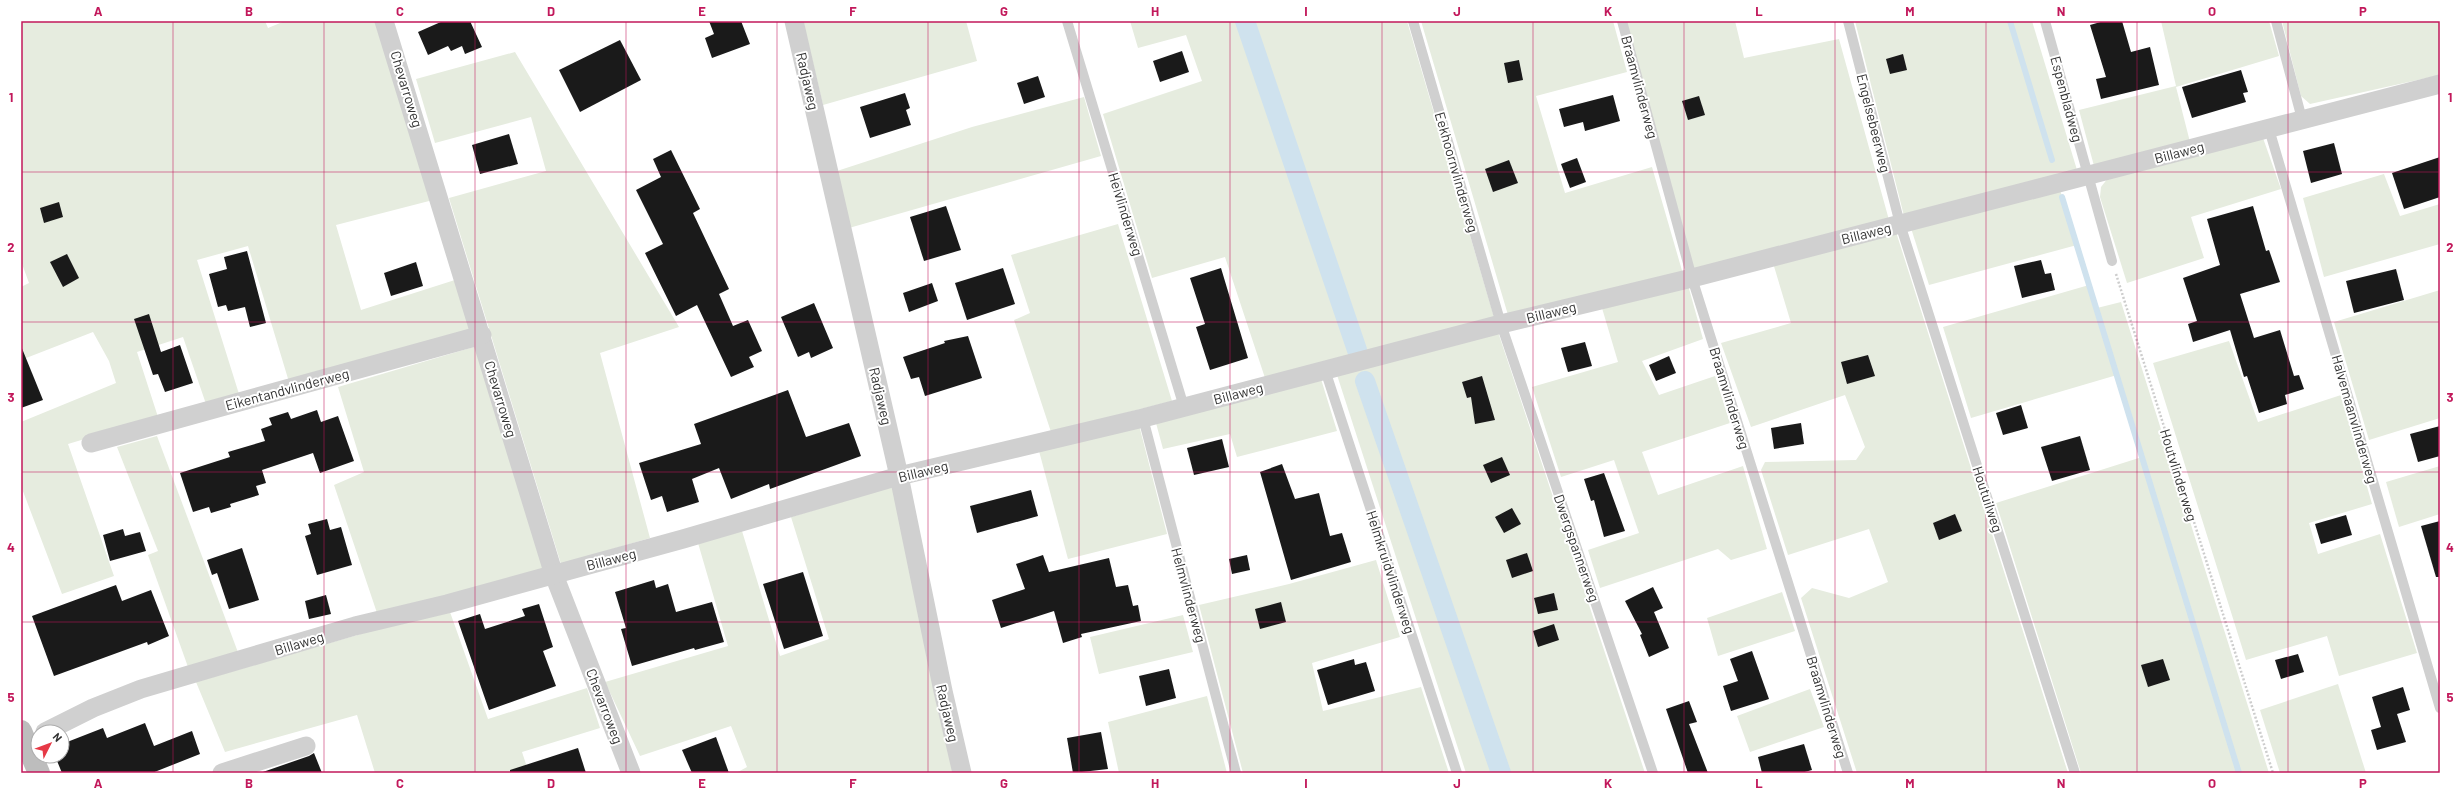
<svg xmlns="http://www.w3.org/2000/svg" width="2461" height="794" viewBox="0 0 2461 794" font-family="Barlow,sans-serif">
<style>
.green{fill:#e6ecdf}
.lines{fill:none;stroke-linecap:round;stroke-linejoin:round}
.stream{stroke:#cfe2ee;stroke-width:6}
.canal{stroke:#cfe2ee;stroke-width:20}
.building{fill:#1a1a1a}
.path{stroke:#cdcdcd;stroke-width:2.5;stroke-dasharray:2 2;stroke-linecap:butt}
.lane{stroke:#d0d0d0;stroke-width:10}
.street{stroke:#d0d0d0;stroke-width:19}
.secondary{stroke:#bdbdbd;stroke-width:22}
.grid{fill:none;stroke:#c2185b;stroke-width:1;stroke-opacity:0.55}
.labels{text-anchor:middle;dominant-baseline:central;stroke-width:4;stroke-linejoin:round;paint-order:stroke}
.street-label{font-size:14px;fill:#333;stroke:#fff}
.neatline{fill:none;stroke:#c2185b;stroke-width:1.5}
.grid-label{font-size:13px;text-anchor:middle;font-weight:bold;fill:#c2185b}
</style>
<rect width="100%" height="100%" fill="#fff"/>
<g class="green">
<path d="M 21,21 L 265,21 L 268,28 L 285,21 L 375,21 L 433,200 L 336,225 L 361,310 L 458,279 L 474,331 L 289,382 L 248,246 L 197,260 L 239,394 L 206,404 L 183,337 L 137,352 L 158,417 L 68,444 L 114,576 L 62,594 L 21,486 L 21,422 L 116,383 L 109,361 L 93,332 L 21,360 L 21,287 L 29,283 L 21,261 Z"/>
<path d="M 803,21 L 966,21 L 977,61 L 823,105 Z"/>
<path d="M 1130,21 L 1407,21 L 1494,317 L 1265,378 L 1225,257 L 1152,278 L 1103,114 L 1202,81 L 1186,35 L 1138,48 Z"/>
<path d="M 1421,21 L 1613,21 L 1627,72 L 1536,96 L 1565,193 L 1652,167 L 1683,274 L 1508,315 Z"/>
<path d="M 1626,21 L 1735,21 L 1744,58 L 1839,39 L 1889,220 L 1693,271 Z"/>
<path d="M 1855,21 L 2032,21 L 2077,170 L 1904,216 Z"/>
<path d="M 2161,21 L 2269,21 L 2279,56 L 2176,87 L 2190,142 L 2094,166 L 2079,110 L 2176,86 Z"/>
<path d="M 2282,21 L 2440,21 L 2440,75 L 2310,104 L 2301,96 Z"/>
<path d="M 515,52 L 679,327 L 600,353 L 650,538 L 561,564 L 449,198 L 546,171 L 531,117 L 435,143 L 416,79 Z"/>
<path d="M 1084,97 L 1101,156 L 849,228 L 837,171 L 972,127 Z"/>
<path d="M 2263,138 L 2281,189 L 2191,217 L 2204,258 L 2127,283 L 2100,197 L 2101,187 L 2108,178 Z"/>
<path d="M 2384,174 L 2400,216 L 2440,204 L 2440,244 L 2324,277 L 2303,198 Z"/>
<path d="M 2060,190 L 2077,245 L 1929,285 L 1911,228 Z"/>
<path d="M 1118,224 L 1172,401 L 1051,432 L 1014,320 L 1030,313 L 1011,255 Z"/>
<path d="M 1896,232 L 2068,773 L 1857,773 L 1801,598 L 1812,588 L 1849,598 L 1888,582 L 1869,529 L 1788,555 L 1761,470 L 1765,462 L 1856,460 L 1865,447 L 1845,395 L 1751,427 L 1721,343 L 1791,323 L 1773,263 Z"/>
<path d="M 1688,285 L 1703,339 L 1642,361 L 1659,395 L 1715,376 L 1730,423 L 1642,452 L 1658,495 L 1743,466 L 1767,549 L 1731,560 L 1718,549 L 1600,588 L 1588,550 L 1639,533 L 1614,460 L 1561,477 L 1532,387 L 1618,362 L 1602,308 Z"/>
<path d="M 2089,285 L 2097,308 L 2121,302 L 2269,773 L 2081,773 L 1996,503 L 2142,457 L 2117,375 L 1971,418 L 1943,327 Z"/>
<path d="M 2440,290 L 2440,418 L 2369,440 L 2334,322 Z"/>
<path d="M 1498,332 L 1645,773 L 1466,773 L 1337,375 Z"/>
<path d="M 2229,341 L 2258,422 L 2341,395 L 2372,504 L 2309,523 L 2318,554 L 2380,534 L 2417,653 L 2339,676 L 2327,636 L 2246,660 L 2153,363 Z"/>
<path d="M 477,346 L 546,571 L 377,613 L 334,485 L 364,472 L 338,387 Z"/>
<path d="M 1321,379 L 1337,431 L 1237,457 L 1230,434 L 1163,449 L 1156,423 Z"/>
<path d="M 1139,425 L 1167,534 L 1068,559 L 1039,451 Z"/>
<path d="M 157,436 L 239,655 L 188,667 L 148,555 L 158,551 L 117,447 Z"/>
<path d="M 2440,466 L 2440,514 L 2399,527 L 2386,482 Z"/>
<path d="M 895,486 L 955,773 L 736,773 L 747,767 L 731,726 L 640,756 L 605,682 L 728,646 L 698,543 L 742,531 L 780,656 L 829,639 L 791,517 Z"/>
<path d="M 1376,560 L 1400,637 L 1312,663 L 1323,711 L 1421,687 L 1449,773 L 1243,773 L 1199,605 L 1289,584 Z"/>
<path d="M 1782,592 L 1795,631 L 1718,656 L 1707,618 Z"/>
<path d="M 450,612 L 488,719 L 587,688 L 600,728 L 522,752 L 529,773 L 375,773 L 357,715 L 225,752 L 196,682 L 371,631 Z"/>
<path d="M 1183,615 L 1193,652 L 1099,674 L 1090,637 Z"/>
<path d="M 2338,684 L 2366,773 L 2280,773 L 2260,710 Z"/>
<path d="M 1810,689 L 1824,727 L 1750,752 L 1737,716 Z"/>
<path d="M 1207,696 L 1227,773 L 1119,773 L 1108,722 Z"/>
</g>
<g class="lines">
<g class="stream">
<path d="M 2010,21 L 2052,160"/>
<path d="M 2062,197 L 2239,773"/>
</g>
<g class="canal">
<path d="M 1245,21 L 1357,350"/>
<path d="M 1365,381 L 1501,773"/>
</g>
</g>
<g class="building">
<path d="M 443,21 L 470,21 L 482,47 L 465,54 L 462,46 L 451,51 L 448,46 L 428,55 L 418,32 Z"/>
<path d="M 709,21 L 741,21 L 750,44 L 712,58 L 705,38 L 714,34 Z"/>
<path d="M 2104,21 L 2122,21 L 2131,52 L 2150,47 L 2159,85 L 2101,99 L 2096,79 L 2106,77 L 2090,25 Z"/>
<path d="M 620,40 L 641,80 L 580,112 L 559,70 Z"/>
<path d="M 1182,51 L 1189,72 L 1160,82 L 1153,61 Z"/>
<path d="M 1903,54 L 1907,70 L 1890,74 L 1886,59 Z"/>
<path d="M 1519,60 L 1523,80 L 1508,83 L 1504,63 Z"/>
<path d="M 2241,70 L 2248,92 L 2243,93 L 2246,102 L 2192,118 L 2182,87 Z"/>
<path d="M 1038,76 L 1045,97 L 1024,104 L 1017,83 Z"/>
<path d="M 905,93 L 910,108 L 906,110 L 911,125 L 870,138 L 860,107 Z"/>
<path d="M 1613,95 L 1620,121 L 1585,131 L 1583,122 L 1564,127 L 1559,109 Z"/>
<path d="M 1699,96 L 1705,115 L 1688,120 L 1682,101 Z"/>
<path d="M 509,134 L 518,164 L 480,174 L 472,145 Z"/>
<path d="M 2334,143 L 2342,174 L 2311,183 L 2303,151 Z"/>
<path d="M 671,150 L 700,209 L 693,213 L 729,289 L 719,294 L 733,326 L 748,320 L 762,351 L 749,357 L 754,367 L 731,377 L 697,305 L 676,316 L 645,253 L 663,244 L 636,190 L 661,177 L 653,159 Z"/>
<path d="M 2440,157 L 2440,197 L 2404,209 L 2392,173 Z"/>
<path d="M 1577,158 L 1586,182 L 1570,188 L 1561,164 Z"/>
<path d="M 1509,160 L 1518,183 L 1493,192 L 1485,169 Z"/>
<path d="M 59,202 L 63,217 L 44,223 L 40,208 Z"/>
<path d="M 946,206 L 961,250 L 924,261 L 910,217 Z"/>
<path d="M 2253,206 L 2266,251 L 2269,250 L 2280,282 L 2240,294 L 2254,338 L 2280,330 L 2294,376 L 2299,375 L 2304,389 L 2285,395 L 2287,404 L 2259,413 L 2247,376 L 2244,377 L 2230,330 L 2193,342 L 2188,324 L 2197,321 L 2183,278 L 2220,265 L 2207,219 Z"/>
<path d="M 247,251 L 266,323 L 250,327 L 245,307 L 228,311 L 226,305 L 218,307 L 209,274 L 227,269 L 224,257 Z"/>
<path d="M 67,254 L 79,278 L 63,287 L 50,262 Z"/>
<path d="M 2041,260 L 2045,274 L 2051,273 L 2055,290 L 2022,298 L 2014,266 Z"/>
<path d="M 416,262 L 423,286 L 391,296 L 384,273 Z"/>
<path d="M 1003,268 L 1015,304 L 967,320 L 955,283 Z"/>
<path d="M 1221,268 L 1248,358 L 1210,370 L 1196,327 L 1205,324 L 1190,278 Z"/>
<path d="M 2396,269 L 2404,300 L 2354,313 L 2346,281 Z"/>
<path d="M 932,283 L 938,301 L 909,312 L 903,293 Z"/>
<path d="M 814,303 L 833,348 L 811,358 L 809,352 L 798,357 L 781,317 Z"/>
<path d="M 149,314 L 161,352 L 180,345 L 193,383 L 165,392 L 158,374 L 153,375 L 134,319 Z"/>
<path d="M 968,336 L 982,378 L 925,396 L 919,377 L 911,379 L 903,357 L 945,343 L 944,341 Z"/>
<path d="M 1585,342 L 1592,366 L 1568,372 L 1561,348 Z"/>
<path d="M 21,346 L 43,400 L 21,408 Z"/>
<path d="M 1868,355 L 1875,376 L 1847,384 L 1841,362 Z"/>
<path d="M 1669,356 L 1676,373 L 1656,381 L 1649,365 Z"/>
<path d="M 1482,376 L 1495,420 L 1475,424 L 1471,397 L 1467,398 L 1462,382 Z"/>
<path d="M 788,390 L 806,437 L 849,423 L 861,456 L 770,489 L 769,484 L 731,499 L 719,468 L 692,479 L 699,502 L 667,512 L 662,496 L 651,500 L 639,463 L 701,444 L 694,424 Z"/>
<path d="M 2021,405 L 2028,428 L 2003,435 L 1996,413 Z"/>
<path d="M 317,410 L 321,422 L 338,416 L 354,461 L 320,473 L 313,453 L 262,470 L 266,483 L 256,486 L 259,495 L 230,504 L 231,507 L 211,513 L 209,507 L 193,512 L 180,473 L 230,457 L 228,452 L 265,441 L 261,429 L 272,425 L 269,418 L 288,412 L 291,419 Z"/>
<path d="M 1801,423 L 1804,444 L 1774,449 L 1771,428 Z"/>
<path d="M 2440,426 L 2440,456 L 2418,462 L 2410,434 Z"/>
<path d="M 2080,436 L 2090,470 L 2052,481 L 2041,447 Z"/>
<path d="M 1222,439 L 1229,467 L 1194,475 L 1187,448 Z"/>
<path d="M 1502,457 L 1510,475 L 1491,483 L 1483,465 Z"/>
<path d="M 1282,464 L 1295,499 L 1319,493 L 1330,536 L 1342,533 L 1351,562 L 1291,580 L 1260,472 Z"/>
<path d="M 1604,473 L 1625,531 L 1604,537 L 1594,500 L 1591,501 L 1584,479 Z"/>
<path d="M 1031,490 L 1038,516 L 977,533 L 970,506 Z"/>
<path d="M 1512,508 L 1521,524 L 1504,533 L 1495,517 Z"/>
<path d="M 1955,514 L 1962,531 L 1939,540 L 1933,523 Z"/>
<path d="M 2346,515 L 2352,535 L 2321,544 L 2315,524 Z"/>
<path d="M 327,519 L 330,530 L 341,527 L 352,565 L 317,575 L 305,536 L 311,534 L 308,524 Z"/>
<path d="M 2440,521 L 2440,577 L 2436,577 L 2421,526 Z"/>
<path d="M 123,529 L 125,536 L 140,532 L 146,551 L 110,561 L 103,535 Z"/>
<path d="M 242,548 L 259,600 L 229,609 L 217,573 L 212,575 L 207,560 Z"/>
<path d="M 1527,553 L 1533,571 L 1512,578 L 1506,560 Z"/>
<path d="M 1043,555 L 1049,572 L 1109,558 L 1116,587 L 1128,585 L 1133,606 L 1138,605 L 1141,621 L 1081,634 L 1082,637 L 1063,643 L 1054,611 L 1001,628 L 992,600 L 1025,589 L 1016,564 Z"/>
<path d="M 1247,555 L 1250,570 L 1232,574 L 1229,559 Z"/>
<path d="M 803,572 L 823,636 L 784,649 L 763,584 Z"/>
<path d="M 654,580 L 656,588 L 668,584 L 676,612 L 712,602 L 724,642 L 695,650 L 694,648 L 632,666 L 621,629 L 626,628 L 615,592 Z"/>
<path d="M 116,585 L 122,601 L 151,590 L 169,636 L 148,645 L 147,642 L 54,676 L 32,616 Z"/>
<path d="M 1653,587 L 1663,608 L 1654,612 L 1669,648 L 1649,657 L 1640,635 L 1642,634 L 1625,601 Z"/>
<path d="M 1554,593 L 1558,610 L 1538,614 L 1534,598 Z"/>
<path d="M 326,595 L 331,614 L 309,619 L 305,601 Z"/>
<path d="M 1281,602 L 1286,622 L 1260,629 L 1255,609 Z"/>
<path d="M 539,604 L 553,647 L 543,651 L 556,686 L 489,710 L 458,621 L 480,614 L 485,629 L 525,616 L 522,609 Z"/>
<path d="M 1554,624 L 1559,640 L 1538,647 L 1533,631 Z"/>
<path d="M 1752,651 L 1769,699 L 1731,711 L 1723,686 L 1738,681 L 1730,659 Z"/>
<path d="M 2298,654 L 2304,672 L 2281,679 L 2275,660 Z"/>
<path d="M 1354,659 L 1355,665 L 1366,662 L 1375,691 L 1328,705 L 1317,670 Z"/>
<path d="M 2163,659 L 2170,680 L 2148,687 L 2141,665 Z"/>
<path d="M 1169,669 L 1176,698 L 1146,706 L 1139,676 Z"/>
<path d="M 2403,687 L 2410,710 L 2397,714 L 2406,742 L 2377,750 L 2371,730 L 2381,727 L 2372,697 Z"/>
<path d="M 1689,701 L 1697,722 L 1689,724 L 1708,773 L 1688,773 L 1666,709 Z"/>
<path d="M 145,723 L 154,746 L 192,731 L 200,754 L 152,773 L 62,773 L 55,756 L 62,756 L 62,744 L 103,728 L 107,738 Z"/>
<path d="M 1101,732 L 1108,769 L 1073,773 L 1067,738 Z"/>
<path d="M 716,737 L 729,773 L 692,773 L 682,750 Z"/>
<path d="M 1804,744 L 1812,770 L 1801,773 L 1762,773 L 1758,757 Z"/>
<path d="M 578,748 L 586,773 L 510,773 L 510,770 Z"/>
<path d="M 314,753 L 322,773 L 260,773 L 309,756 Z"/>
</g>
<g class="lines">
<path class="path" d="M 2116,274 L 2273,773"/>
<g class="lane">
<path d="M 1067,21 L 1184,407"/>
<path d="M 1413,21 L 1501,324 L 1653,773"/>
<path d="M 1622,21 L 1692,278 L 1848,773"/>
<path d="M 1848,21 L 1900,224 L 2075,773"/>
<path d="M 2045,21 L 2112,261"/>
<path d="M 2276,21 L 2302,119"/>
<path d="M 2269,129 L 2440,708"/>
<path d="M 1325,370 L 1457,773"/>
<path d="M 1143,418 L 1236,773"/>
</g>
<g class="street">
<path d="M 384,21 L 554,575 L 631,773"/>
<path d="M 794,21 L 899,476 L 943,691 L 962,773"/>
<path d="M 91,443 L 482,335"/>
<path d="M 45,732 L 93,708 L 141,689 L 355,626 L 447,604 L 683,539 L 899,476 L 1143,418 L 1501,324 L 1692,278 L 2440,84"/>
<path d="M 222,773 L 306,746"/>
</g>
<path class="secondary" d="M 21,731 L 39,773"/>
</g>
<path class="grid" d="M 173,21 L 173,773M 324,21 L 324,773M 475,21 L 475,773M 626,21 L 626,773M 777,21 L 777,773M 928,21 L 928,773M 1079,21 L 1079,773M 1230,21 L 1230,773M 1382,21 L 1382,773M 1533,21 L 1533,773M 1684,21 L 1684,773M 1835,21 L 1835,773M 1986,21 L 1986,773M 2137,21 L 2137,773M 2288,21 L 2288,773M 21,172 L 2440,172M 21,322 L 2440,322M 21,472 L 2440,472M 21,622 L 2440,622"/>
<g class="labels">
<g class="street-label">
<text transform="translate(808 81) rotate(77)">Radjaweg</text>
<text transform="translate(1640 87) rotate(75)">Braamvlinderweg</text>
<text transform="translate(407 89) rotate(73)">Chevarroweg</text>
<text transform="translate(2067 99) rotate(75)">Espenbladweg</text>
<text transform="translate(1874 123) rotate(76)">Engelsebeerweg</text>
<text transform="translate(2179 152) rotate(-15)">Billaweg</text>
<text transform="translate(1457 172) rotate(74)">Eekhoornvlinderweg</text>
<text transform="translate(1126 214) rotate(73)">Heivlinderweg</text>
<text transform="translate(1866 233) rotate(-14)">Billaweg</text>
<text transform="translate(1551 312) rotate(-14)">Billaweg</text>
<text transform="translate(287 389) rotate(-15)">Eikentandvlinderweg</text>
<text transform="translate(1238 393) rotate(-15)">Billaweg</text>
<text transform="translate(881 396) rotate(77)">Radjaweg</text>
<text transform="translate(1730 398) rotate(73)">Braamvlinderweg</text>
<text transform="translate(501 399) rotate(73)">Chevarroweg</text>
<text transform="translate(2355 419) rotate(74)">Halvemaanvlinderweg</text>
<text transform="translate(923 471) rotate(-14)">Billaweg</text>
<text transform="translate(2179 475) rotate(73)">Houtvlinderweg</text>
<text transform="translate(1988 499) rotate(72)">Houtuilweg</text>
<text transform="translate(1577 548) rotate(71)">Dwergspannerweg</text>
<text transform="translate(611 559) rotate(-15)">Billaweg</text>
<text transform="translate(1391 572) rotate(72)">Helmkruidvlinderweg</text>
<text transform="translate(1189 595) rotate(75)">Helmvlinderweg</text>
<text transform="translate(299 643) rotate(-17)">Billaweg</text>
<text transform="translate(605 706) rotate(69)">Chevarroweg</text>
<text transform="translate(1827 707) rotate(73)">Braamvlinderweg</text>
<text transform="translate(948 713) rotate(77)">Radjaweg</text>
</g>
</g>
<rect width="2461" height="794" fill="none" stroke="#ffffff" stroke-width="44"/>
<g transform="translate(50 744) rotate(48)"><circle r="19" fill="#ffffff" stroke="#adadad"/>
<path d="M0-3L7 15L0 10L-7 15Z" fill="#e63946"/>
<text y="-6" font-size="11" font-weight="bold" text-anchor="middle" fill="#333333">N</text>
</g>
<rect x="22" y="22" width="2417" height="750" class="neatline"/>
<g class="grid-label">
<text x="98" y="16">A</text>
<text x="249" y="16">B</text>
<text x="400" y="16">C</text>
<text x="551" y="16">D</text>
<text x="702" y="16">E</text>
<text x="853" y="16">F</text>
<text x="1004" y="16">G</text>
<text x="1155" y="16">H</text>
<text x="1306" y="16">I</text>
<text x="1457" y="16">J</text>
<text x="1608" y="16">K</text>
<text x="1759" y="16">L</text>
<text x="1910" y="16">M</text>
<text x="2061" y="16">N</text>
<text x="2212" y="16">O</text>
<text x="2363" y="16">P</text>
<text x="11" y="102">1</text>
<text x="2450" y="102">1</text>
<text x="11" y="252">2</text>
<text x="2450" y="252">2</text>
<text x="11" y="402">3</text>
<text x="2450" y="402">3</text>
<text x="11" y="552">4</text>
<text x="2450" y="552">4</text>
<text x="11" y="702">5</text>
<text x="2450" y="702">5</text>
<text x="98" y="788">A</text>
<text x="249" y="788">B</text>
<text x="400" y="788">C</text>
<text x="551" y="788">D</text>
<text x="702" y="788">E</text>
<text x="853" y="788">F</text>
<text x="1004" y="788">G</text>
<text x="1155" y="788">H</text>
<text x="1306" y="788">I</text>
<text x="1457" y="788">J</text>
<text x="1608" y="788">K</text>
<text x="1759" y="788">L</text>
<text x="1910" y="788">M</text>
<text x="2061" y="788">N</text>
<text x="2212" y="788">O</text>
<text x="2363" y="788">P</text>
</g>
</svg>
